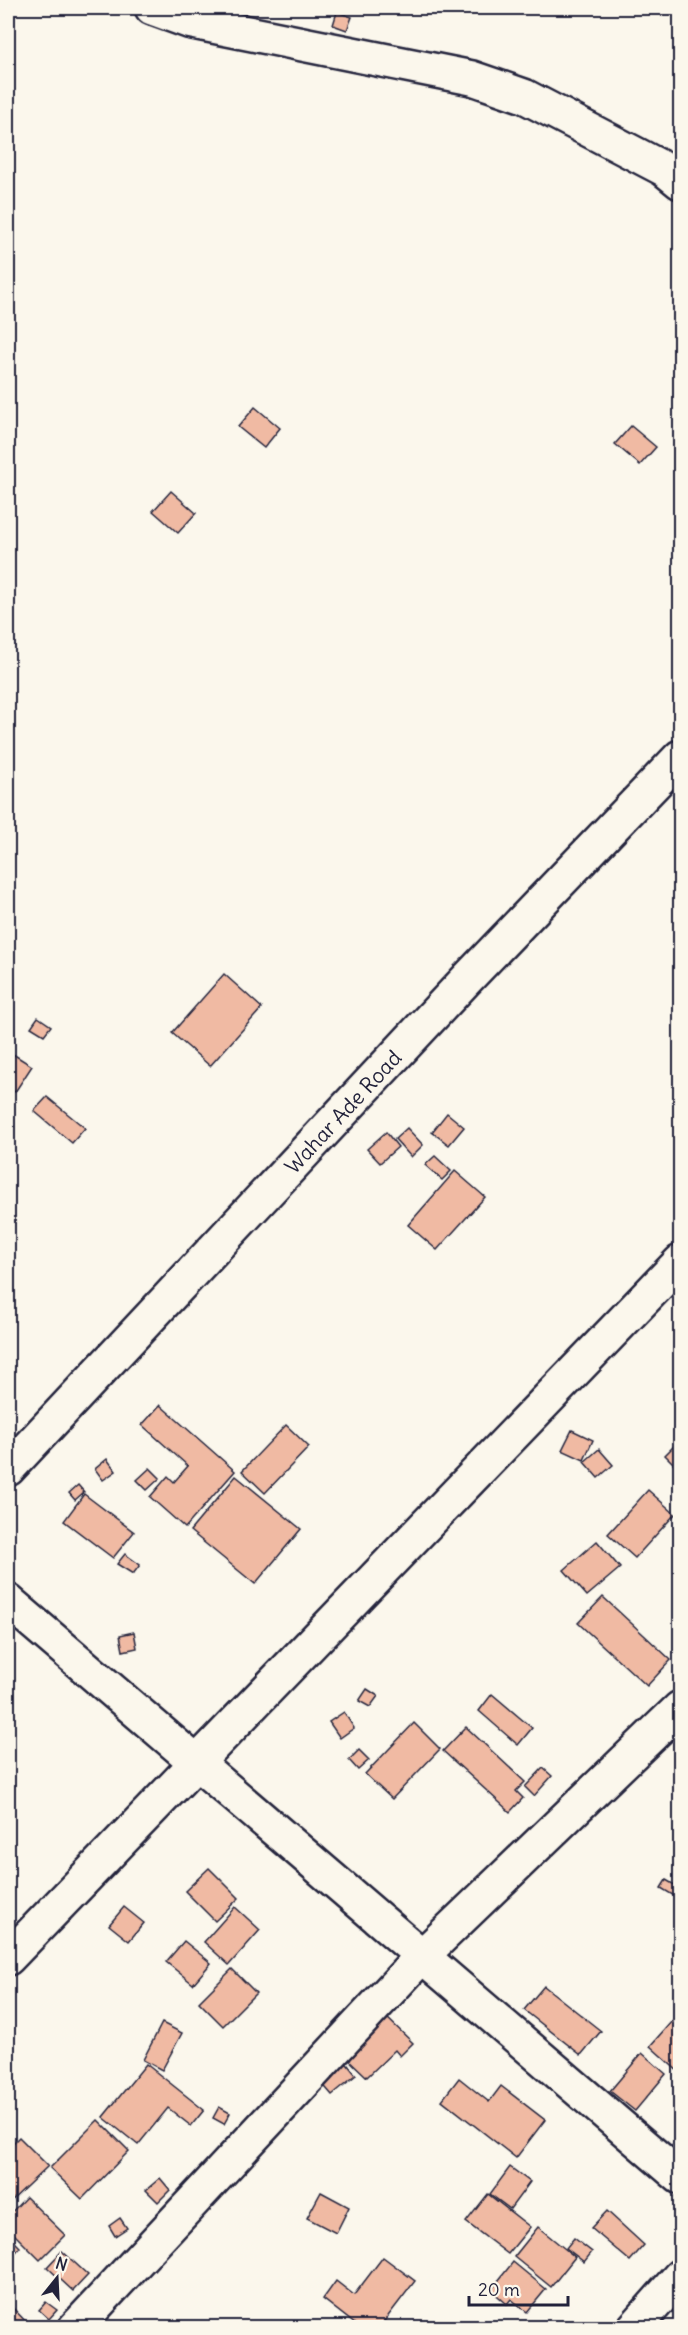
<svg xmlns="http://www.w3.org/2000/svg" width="688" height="2335" viewBox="0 0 688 2335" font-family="Delius,sans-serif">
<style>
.building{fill:#f0baa3;stroke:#22223b;stroke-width:1.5}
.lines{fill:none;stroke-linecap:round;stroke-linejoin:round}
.minor-casing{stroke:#22223b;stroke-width:38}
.minor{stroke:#fbf7ec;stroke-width:33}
.labels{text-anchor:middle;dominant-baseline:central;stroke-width:4.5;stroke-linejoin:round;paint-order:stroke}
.street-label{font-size:21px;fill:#22223b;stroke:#fbf7ec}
</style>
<rect width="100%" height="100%" fill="#fbf7ec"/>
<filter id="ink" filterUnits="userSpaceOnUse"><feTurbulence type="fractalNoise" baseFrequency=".0167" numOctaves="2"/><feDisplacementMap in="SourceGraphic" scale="12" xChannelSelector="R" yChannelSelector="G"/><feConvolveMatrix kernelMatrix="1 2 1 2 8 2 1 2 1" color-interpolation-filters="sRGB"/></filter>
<g filter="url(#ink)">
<g class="building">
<path d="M 337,12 L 352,17 L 347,30 L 333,25 Z"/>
<path d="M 255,407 L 280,428 L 264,448 L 238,427 Z"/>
<path d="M 631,426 L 656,447 L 640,465 L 615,444 Z"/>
<path d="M 171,491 L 196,513 L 178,533 L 153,511 Z"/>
<path d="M 224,974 L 262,1008 L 210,1066 L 172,1033 Z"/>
<path d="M 38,1017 L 51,1026 L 44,1035 L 31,1027 Z"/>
<path d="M 8,1051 L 32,1066 L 15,1092 L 8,1088 Z"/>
<path d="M 47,1097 L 85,1128 L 72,1143 L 34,1111 Z"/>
<path d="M 447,1113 L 464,1127 L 449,1145 L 432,1132 Z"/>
<path d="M 407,1128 L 423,1145 L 411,1157 L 395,1139 Z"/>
<path d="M 386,1132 L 398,1147 L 380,1163 L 367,1149 Z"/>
<path d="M 435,1156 L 451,1171 L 442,1180 L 425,1165 Z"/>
<path d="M 455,1171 L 485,1197 L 437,1250 L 408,1225 Z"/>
<path d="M 160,1405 L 235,1471 L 185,1528 L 150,1497 L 168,1476 L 174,1482 L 188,1466 L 142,1425 Z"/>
<path d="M 286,1425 L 309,1447 L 265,1493 L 242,1471 Z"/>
<path d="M 572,1430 L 593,1440 L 584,1460 L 562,1450 Z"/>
<path d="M 680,1440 L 680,1470 L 665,1455 Z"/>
<path d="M 599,1449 L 613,1465 L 598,1478 L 584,1462 Z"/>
<path d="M 107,1459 L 116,1471 L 103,1480 L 95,1469 Z"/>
<path d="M 150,1468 L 160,1478 L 147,1490 L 137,1480 Z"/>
<path d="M 236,1476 L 301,1529 L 255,1584 L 190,1531 Z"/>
<path d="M 78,1485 L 84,1492 L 75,1500 L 69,1493 Z"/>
<path d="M 648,1490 L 675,1514 L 635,1558 L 608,1534 Z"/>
<path d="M 84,1494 L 134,1532 L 113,1558 L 64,1521 Z"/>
<path d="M 597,1541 L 620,1568 L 587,1596 L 564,1570 Z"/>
<path d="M 125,1554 L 140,1565 L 133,1574 L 117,1564 Z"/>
<path d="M 603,1597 L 671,1660 L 647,1686 L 578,1623 Z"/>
<path d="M 134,1632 L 137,1648 L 123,1651 L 120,1635 Z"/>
<path d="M 367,1689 L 378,1696 L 370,1707 L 359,1701 Z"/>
<path d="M 492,1694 L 532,1728 L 518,1745 L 479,1711 Z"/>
<path d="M 344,1712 L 354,1728 L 340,1738 L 329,1722 Z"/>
<path d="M 414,1723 L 440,1749 L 392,1799 L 365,1774 Z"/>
<path d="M 466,1727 L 525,1782 L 516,1791 L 523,1798 L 510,1812 L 443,1751 Z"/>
<path d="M 359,1750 L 369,1760 L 358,1770 L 349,1760 Z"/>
<path d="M 543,1768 L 552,1776 L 534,1796 L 525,1787 Z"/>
<path d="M 209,1868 L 239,1898 L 215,1921 L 185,1891 Z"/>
<path d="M 666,1880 L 680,1888 L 676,1897 L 661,1888 Z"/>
<path d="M 124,1907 L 144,1923 L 129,1941 L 109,1925 Z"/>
<path d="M 235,1907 L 260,1930 L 229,1965 L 204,1942 Z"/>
<path d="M 184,1941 L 211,1963 L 193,1984 L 166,1962 Z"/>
<path d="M 232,1969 L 256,1993 L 223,2026 L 199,2002 Z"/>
<path d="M 544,1986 L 601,2031 L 581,2055 L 524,2010 Z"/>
<path d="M 680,2012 L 680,2073 L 650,2046 Z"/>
<path d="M 382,2013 L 413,2043 L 400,2056 L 395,2050 L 367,2077 L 342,2053 Z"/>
<path d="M 162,2023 L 182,2033 L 162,2070 L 143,2060 Z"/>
<path d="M 642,2053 L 666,2074 L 635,2111 L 610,2091 Z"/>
<path d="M 339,2054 L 356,2075 L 332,2095 L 314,2074 Z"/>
<path d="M 146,2064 L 204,2110 L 191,2126 L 168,2108 L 138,2145 L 103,2117 Z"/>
<path d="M 459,2078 L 489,2102 L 501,2086 L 545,2120 L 516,2158 L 442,2100 Z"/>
<path d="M 219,2107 L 230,2113 L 224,2124 L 213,2118 Z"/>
<path d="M 98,2120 L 129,2151 L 82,2199 L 50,2168 Z"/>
<path d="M 19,2137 L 48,2166 L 8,2204 L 8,2148 Z"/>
<path d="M 510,2167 L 530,2182 L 510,2209 L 490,2194 Z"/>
<path d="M 160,2178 L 170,2190 L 158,2202 L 146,2190 Z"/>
<path d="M 321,2192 L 349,2207 L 336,2233 L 307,2218 Z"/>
<path d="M 488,2194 L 530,2227 L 508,2254 L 466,2222 Z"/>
<path d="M 26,2197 L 65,2235 L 40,2260 L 8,2228 L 8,2216 Z"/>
<path d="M 607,2211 L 644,2245 L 630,2261 L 591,2228 Z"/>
<path d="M 120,2218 L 127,2228 L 115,2236 L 109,2226 Z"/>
<path d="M 538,2227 L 575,2257 L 551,2287 L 514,2257 Z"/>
<path d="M 8,2235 L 20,2247 L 8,2262 Z"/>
<path d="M 574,2238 L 592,2252 L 584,2262 L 566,2248 Z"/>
<path d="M 62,2251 L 88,2275 L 73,2291 L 47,2267 Z"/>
<path d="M 383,2257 L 415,2281 L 379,2328 L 360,2328 L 323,2299 L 336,2281 L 354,2295 Z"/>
<path d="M 513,2262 L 546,2289 L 527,2312 L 511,2299 L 507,2304 L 491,2290 Z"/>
<path d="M 46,2302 L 57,2310 L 49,2319 L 39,2310 Z"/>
<path d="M 8,2303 L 32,2328 L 8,2328 Z"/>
</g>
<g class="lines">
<defs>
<g id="minor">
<path d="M 152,8 L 188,21 L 472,78 L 524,96 L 664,169 L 680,182"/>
<path d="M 8,1469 L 466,980 L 680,757"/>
<path d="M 8,1601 L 680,2177"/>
<path d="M 8,1958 L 680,1262"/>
<path d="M 75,2328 L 422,1956 L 680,1708"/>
<path d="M 634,2328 L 680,2276"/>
</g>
</defs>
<use href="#minor" class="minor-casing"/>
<use href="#minor" class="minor"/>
</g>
</g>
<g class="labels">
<g class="street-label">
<text transform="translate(343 1112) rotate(-47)">Wahar Ade Road</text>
</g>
</g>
<rect width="688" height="2335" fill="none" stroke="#fbf7ec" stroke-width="30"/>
<rect x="15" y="15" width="658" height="2305" fill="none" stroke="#22223b" stroke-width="2" filter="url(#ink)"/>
<g transform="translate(57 2278) rotate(18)" stroke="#fbf7ec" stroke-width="4.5" paint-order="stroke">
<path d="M0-4.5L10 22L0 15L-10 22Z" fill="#22223b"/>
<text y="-9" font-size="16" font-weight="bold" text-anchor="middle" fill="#22223b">N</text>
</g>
<path d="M469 2296v9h99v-9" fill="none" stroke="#22223b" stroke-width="3"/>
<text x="478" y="2296" font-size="18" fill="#22223b" stroke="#fbf7ec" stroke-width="4.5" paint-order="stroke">20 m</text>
</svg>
